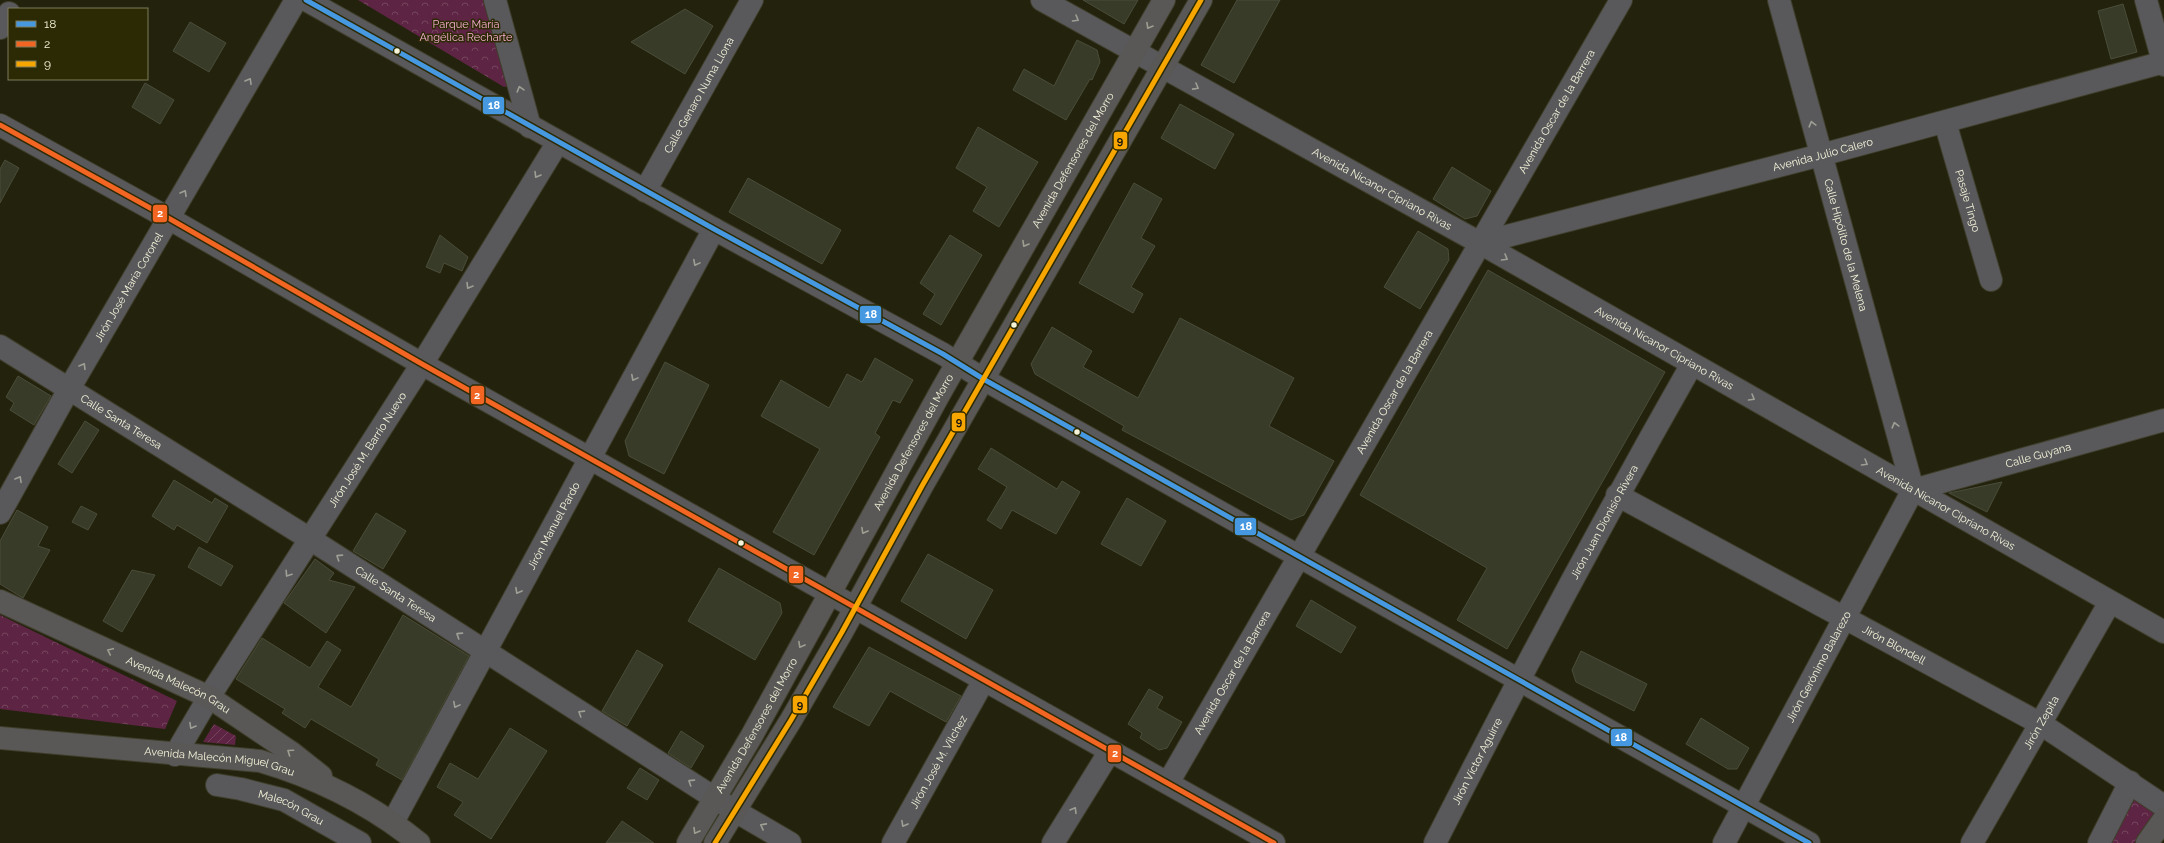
<svg xmlns="http://www.w3.org/2000/svg" width="2164" height="843" viewBox="0 0 2164 843" font-family="Raleway,sans-serif">
<style>
.park{fill:url(#park-crowns)}
.garden{fill:url(#garden-furrows)}
.building{fill:#383b28;stroke:#4a4d3a}
.lines{fill:none;stroke-linecap:round;stroke-linejoin:round}
.minor-casing{stroke:#3f3e2b;stroke-width:24}
.major-casing{stroke:#3f3e2b;stroke-width:24}
.minor{stroke:#59595c;stroke-width:22}
.major{stroke:#595856;stroke-width:22}
.bus-1-casing{stroke:#2c2a04;stroke-width:8}
.bus-2-casing{stroke:#2c2a04;stroke-width:8}
.bus-3-casing{stroke:#2c2a04;stroke-width:8}
.bus-1{stroke:#4699e1;stroke-width:5}
.bus-2{stroke:#f26522;stroke-width:5}
.bus-3{stroke:#f7a600;stroke-width:5}
.oneway{stroke:#9f9f95}
.oneway2{stroke:#9f9e91}
.bus-dot{fill:#f5f4da;stroke:#2c2a04;stroke-width:1.5}
.labels{text-anchor:middle;dominant-baseline:central;stroke-width:3;stroke-linejoin:round;paint-order:stroke}
.park-label{font-size:11px;fill:#f8afd5;stroke:#2c2a04}
.street-label{font-size:11px;fill:#f5f4da;stroke:#2c2a04}
.line-badge{stroke:#2c2a04;stroke-width:1.5}
.badge-label{font-size:11px;text-anchor:middle;font-weight:bold;fill:#fff}
.pale-badge-label{font-size:11px;text-anchor:middle;font-weight:bold;fill:#111}
</style>
<defs>
<pattern id="park-crowns" width="20" height="18" patternUnits="userSpaceOnUse"><rect width="20" height="18" fill="#5d2543"/><path d="M2 6a3 3 0 1 1 6 0M12 15a3 3 0 1 1 6 0" fill="none" stroke="#75455e"/></pattern>
<pattern id="garden-furrows" width="10" height="10" patternUnits="userSpaceOnUse"><rect width="10" height="10" fill="#5d2543"/><path d="M-1 1l2-2M0 10L10 0M9 11l2-2" fill="none" stroke="#75455e"/></pattern>
</defs>
<rect width="100%" height="100%" fill="#23220d"/>
<g class="park">
<path d="M 358,0 L 489,0 L 509,86 L 504,87 Z"/>
<path d="M 0,615 L 177,701 L 165,729 L 0,709 Z"/>
<path d="M 2130,796 L 2161,814 L 2134,843 L 2108,843 Z"/>
</g>
<path class="garden" d="M 214,724 L 236,736 L 235,745 L 203,742 Z"/>
<g class="building">
<path d="M 1083,0 L 1138,0 L 1124,24 Z"/>
<path d="M 1237,0 L 1280,0 L 1234,83 L 1201,65 Z"/>
<path d="M 2123,4 L 2137,52 L 2111,59 L 2098,11 Z"/>
<path d="M 685,9 L 713,26 L 685,74 L 631,42 Z"/>
<path d="M 190,22 L 226,43 L 209,72 L 173,51 Z"/>
<path d="M 1077,40 L 1097,50 L 1100,62 L 1092,80 L 1090,79 L 1066,120 L 1013,90 L 1024,69 L 1054,86 Z"/>
<path d="M 145,83 L 174,100 L 160,124 L 132,107 Z"/>
<path d="M 1180,104 L 1234,134 L 1215,169 L 1161,138 Z"/>
<path d="M 978,127 L 1038,162 L 999,227 L 973,211 L 987,187 L 956,168 Z"/>
<path d="M 5,160 L 19,168 L 0,203 L 0,169 Z"/>
<path d="M 1452,167 L 1491,191 L 1477,216 L 1465,219 L 1433,199 Z"/>
<path d="M 748,178 L 841,230 L 822,264 L 729,212 Z"/>
<path d="M 1134,183 L 1162,199 L 1141,238 L 1155,246 L 1131,287 L 1143,294 L 1133,313 L 1079,283 Z"/>
<path d="M 1418,231 L 1448,249 L 1449,260 L 1420,309 L 1384,287 Z"/>
<path d="M 440,235 L 468,257 L 462,271 L 444,263 L 440,273 L 426,267 Z"/>
<path d="M 950,235 L 982,255 L 941,325 L 923,314 L 935,294 L 920,283 Z"/>
<path d="M 1488,270 L 1665,372 L 1507,649 L 1457,620 L 1487,568 L 1360,495 Z"/>
<path d="M 1180,318 L 1294,378 L 1269,426 L 1334,461 L 1304,515 L 1291,520 L 1122,430 L 1124,426 L 1035,374 L 1031,364 L 1052,327 L 1092,351 L 1083,367 L 1138,398 Z"/>
<path d="M 875,358 L 913,380 L 900,403 L 893,400 L 875,433 L 880,437 L 814,555 L 773,532 L 820,449 L 761,416 L 781,380 L 829,408 L 847,374 L 862,382 Z"/>
<path d="M 665,362 L 709,385 L 664,474 L 629,456 L 625,441 Z"/>
<path d="M 18,376 L 51,396 L 34,425 L 10,410 L 14,403 L 6,397 Z"/>
<path d="M 85,421 L 99,430 L 72,473 L 58,464 Z"/>
<path d="M 991,448 L 1057,489 L 1062,481 L 1080,492 L 1056,534 L 1012,510 L 1001,529 L 987,520 L 1007,487 L 978,469 Z"/>
<path d="M 174,480 L 212,503 L 215,498 L 228,506 L 207,543 L 177,525 L 174,530 L 152,516 Z"/>
<path d="M 2002,482 L 1987,512 L 1949,493 L 1954,492 Z"/>
<path d="M 1127,498 L 1166,521 L 1141,566 L 1101,544 Z"/>
<path d="M 81,506 L 97,514 L 88,530 L 72,522 Z"/>
<path d="M 17,510 L 48,527 L 38,546 L 50,550 L 23,598 L 0,584 L 0,541 Z"/>
<path d="M 376,513 L 406,531 L 383,569 L 353,551 Z"/>
<path d="M 199,547 L 233,566 L 221,586 L 188,567 Z"/>
<path d="M 928,554 L 993,590 L 966,639 L 901,601 Z"/>
<path d="M 315,559 L 334,573 L 329,580 L 355,587 L 326,633 L 284,603 Z"/>
<path d="M 719,568 L 780,603 L 782,613 L 755,660 L 688,621 Z"/>
<path d="M 132,570 L 155,575 L 122,632 L 103,621 Z"/>
<path d="M 1311,600 L 1356,627 L 1341,653 L 1296,626 Z"/>
<path d="M 403,615 L 469,656 L 402,780 L 376,765 L 379,759 L 311,719 L 305,728 L 282,713 L 285,709 L 236,679 L 262,638 L 310,668 L 327,641 L 341,650 L 318,687 L 351,707 Z"/>
<path d="M 869,647 L 961,696 L 946,722 L 890,691 L 869,726 L 833,707 Z"/>
<path d="M 637,650 L 663,665 L 627,726 L 602,711 Z"/>
<path d="M 1581,651 L 1647,684 L 1634,711 L 1576,682 L 1572,670 Z"/>
<path d="M 1149,689 L 1163,697 L 1157,708 L 1182,722 L 1167,748 L 1159,750 L 1140,738 L 1142,733 L 1128,724 Z"/>
<path d="M 1701,718 L 1749,748 L 1737,769 L 1728,769 L 1686,744 Z"/>
<path d="M 510,728 L 547,751 L 491,839 L 454,815 L 463,802 L 437,787 L 450,763 L 478,779 Z"/>
<path d="M 681,731 L 704,746 L 691,768 L 668,753 Z"/>
<path d="M 640,768 L 659,780 L 647,800 L 627,788 Z"/>
<path d="M 622,821 L 654,843 L 606,843 Z"/>
</g>
<g class="lines">
<defs>
<g id="minor">
<path d="M 306,0 L 714,229 L 943,354 L 985,380 L 1809,843"/>
<path d="M 495,0 L 530,127"/>
<path id="s1" d="M 1042,0 L 1480,243 L 2164,632"/>
<path id="s2" d="M 1779,0 L 1913,490"/>
<path d="M 2146,0 L 2164,65"/>
<path d="M 0,28 L 9,13"/>
<path id="s3" d="M 1945,122 L 1991,280"/>
<path d="M 0,125 L 170,219 L 422,364 L 1274,843"/>
<path id="s4" d="M 645,191 L 752,0"/>
<path id="s5" d="M 1480,243 L 1821,155 L 2164,62"/>
<path id="s6" d="M 0,346 L 310,539 L 735,811 L 790,843"/>
<path id="s7" d="M 1913,490 L 2164,420"/>
<path id="s8" d="M 1617,495 L 2041,724 L 2164,806"/>
<path id="s9" d="M 0,513 L 69,389 L 296,0"/>
<path id="s10" d="M 175,755 L 209,697 L 422,364 L 558,142"/>
<path id="s11" d="M 1168,783 L 1621,0"/>
<path id="s12" d="M 217,785 L 241,789 L 284,800 L 360,843"/>
<path id="s13" d="M 393,822 L 714,229"/>
<path id="s14" d="M 893,843 L 984,680"/>
<path d="M 1053,843 L 1110,751"/>
<path id="s15" d="M 1435,843 C 1517,681 1602,522 1692,364"/>
<path id="s16" d="M 1724,843 L 1913,490"/>
<path id="s17" d="M 1972,843 L 2110,602"/>
<path d="M 2099,843 L 2130,782"/>
</g>
<g id="major">
<path id="s18" d="M 0,601 L 209,697 L 292,753 L 321,776"/>
<path id="s19" d="M 0,738 L 260,761 C 318,778 372,805 419,843"/>
<path id="s20" d="M 688,843 L 751,737 L 940,393 L 1164,0"/>
<path d="M 715,843 L 791,720 L 842,632 L 922,486 L 1201,0"/>
<path d="M 2147,843 L 2164,819"/>
</g>
</defs>
<use href="#minor" class="minor-casing"/>
<use href="#major" class="major-casing"/>
<use href="#minor" class="minor"/>
<use href="#major" class="major"/>
<defs>
<path id="bus-1" d="M 306,0 L 714,229 L 943,354 L 985,380 L 1809,843"/>
<path id="bus-2" d="M 0,125 L 170,219 L 422,364 L 1274,843"/>
<path id="bus-3" d="M 715,843 L 791,720 L 842,632 L 922,486 L 1201,0"/>
</defs>
<use href="#bus-1" class="bus-1-casing"/>
<use href="#bus-2" class="bus-2-casing"/>
<use href="#bus-3" class="bus-3-casing"/>
<use href="#bus-1" class="bus-1"/>
<use href="#bus-2" class="bus-2"/>
<use href="#bus-3" class="bus-3"/>
</g>
<defs><path id="oneway-chevron" d="M-2-3.5L2.5 0L-2 3.5" fill="none" stroke-width="1.6" stroke-linecap="round" stroke-linejoin="round"/></defs>
<g class="oneway">
<use href="#oneway-chevron" transform="translate(1076 19) rotate(30)"/>
<use href="#oneway-chevron" transform="translate(249 81) rotate(-60)"/>
<use href="#oneway-chevron" transform="translate(1196 87) rotate(29)"/>
<use href="#oneway-chevron" transform="translate(520 89) rotate(-106)"/>
<use href="#oneway-chevron" transform="translate(1812 124) rotate(-105)"/>
<use href="#oneway-chevron" transform="translate(537 175) rotate(121)"/>
<use href="#oneway-chevron" transform="translate(184 193) rotate(-60)"/>
<use href="#oneway-chevron" transform="translate(1505 258) rotate(30)"/>
<use href="#oneway-chevron" transform="translate(696 263) rotate(118)"/>
<use href="#oneway-chevron" transform="translate(469 286) rotate(121)"/>
<use href="#oneway-chevron" transform="translate(83 366) rotate(-59)"/>
<use href="#oneway-chevron" transform="translate(634 378) rotate(118)"/>
<use href="#oneway-chevron" transform="translate(1752 398) rotate(30)"/>
<use href="#oneway-chevron" transform="translate(1895 425) rotate(-105)"/>
<use href="#oneway-chevron" transform="translate(1865 463) rotate(30)"/>
<use href="#oneway-chevron" transform="translate(19 479) rotate(-61)"/>
<use href="#oneway-chevron" transform="translate(339 557) rotate(-147)"/>
<use href="#oneway-chevron" transform="translate(288 574) rotate(123)"/>
<use href="#oneway-chevron" transform="translate(518 591) rotate(119)"/>
<use href="#oneway-chevron" transform="translate(459 635) rotate(-147)"/>
<use href="#oneway-chevron" transform="translate(456 705) rotate(118)"/>
<use href="#oneway-chevron" transform="translate(581 713) rotate(-148)"/>
<use href="#oneway-chevron" transform="translate(192 726) rotate(120)"/>
<use href="#oneway-chevron" transform="translate(691 782) rotate(-147)"/>
<use href="#oneway-chevron" transform="translate(1074 810) rotate(-59)"/>
<use href="#oneway-chevron" transform="translate(904 824) rotate(119)"/>
<use href="#oneway-chevron" transform="translate(763 826) rotate(-152)"/>
</g>
<g class="oneway2">
<use href="#oneway-chevron" transform="translate(1149 26) rotate(120)"/>
<use href="#oneway-chevron" transform="translate(1025 244) rotate(120)"/>
<use href="#oneway-chevron" transform="translate(864 531) rotate(119)"/>
<use href="#oneway-chevron" transform="translate(801 645) rotate(119)"/>
<use href="#oneway-chevron" transform="translate(110 651) rotate(-155)"/>
<use href="#oneway-chevron" transform="translate(290 752) rotate(-145)"/>
<use href="#oneway-chevron" transform="translate(696 831) rotate(121)"/>
</g>
<g class="bus-dot">
<circle cx="397" cy="51" r="3.5"/>
<circle cx="1014" cy="325" r="3.5"/>
<circle cx="1077" cy="432" r="3.5"/>
<circle cx="741" cy="543" r="3.5"/>
</g>
<g class="labels">
<g class="park-label">
<text x="466" y="24">Parque María<tspan x="466" dy="13">Angélica Recharte</tspan></text>
</g>
<g class="street-label">
<text stroke="none"><textPath href="#s4" startOffset="110">Calle Genaro Numa Llona</textPath></text>
<text stroke="none"><textPath href="#s11" startOffset="776">Avenida Oscar de la Barrera</textPath></text>
<text stroke="none"><textPath href="#s5" startOffset="354">Avenida Julio Calero</textPath></text>
<text stroke="none"><textPath href="#s20" startOffset="784">Avenida Defensores del Morro</textPath></text>
<text stroke="none"><textPath href="#s1" startOffset="389">Avenida Nicanor Cipriano Rivas</textPath></text>
<text stroke="none"><textPath href="#s3" startOffset="82">Pasaje Tingo</textPath></text>
<text stroke="none"><textPath href="#s2" startOffset="254">Calle Hipólito de la Melena</textPath></text>
<text stroke="none"><textPath href="#s9" startOffset="260">Jirón José María Coronel</textPath></text>
<text stroke="none"><textPath href="#s1" startOffset="713">Avenida Nicanor Cipriano Rivas</textPath></text>
<text stroke="none"><textPath href="#s11" startOffset="452">Avenida Oscar de la Barrera</textPath></text>
<text stroke="none"><textPath href="#s6" startOffset="143">Calle Santa Teresa</textPath></text>
<text stroke="none"><textPath href="#s20" startOffset="460">Avenida Defensores del Morro</textPath></text>
<text stroke="none"><textPath href="#s10" startOffset="361">Jirón José M. Barrio Nuevo</textPath></text>
<text stroke="none"><textPath href="#s7" startOffset="130">Calle Guyana</textPath></text>
<text stroke="none"><textPath href="#s1" startOffset="1037">Avenida Nicanor Cipriano Rivas</textPath></text>
<text stroke="none"><textPath href="#s15" startOffset="363">Jirón Juan Dionisio Rivera</textPath></text>
<text stroke="none"><textPath href="#s13" startOffset="337">Jirón Manuel Pardo</textPath></text>
<text stroke="none"><textPath href="#s6" startOffset="467">Calle Santa Teresa</textPath></text>
<text stroke="none"><textPath href="#s8" startOffset="315">Jirón Blondell</textPath></text>
<text stroke="none"><textPath href="#s16" startOffset="200">Jirón Gerónimo Balarezo</textPath></text>
<text stroke="none"><textPath href="#s11" startOffset="128">Avenida Oscar de la Barrera</textPath></text>
<text stroke="none"><textPath href="#s18" startOffset="197">Avenida Malecón Grau</textPath></text>
<text stroke="none"><textPath href="#s17" startOffset="139">Jirón Zepita</textPath></text>
<text stroke="none"><textPath href="#s20" startOffset="136">Avenida Defensores del Morro</textPath></text>
<text stroke="none"><textPath href="#s15" startOffset="92">Jirón Víctor Aguirre</textPath></text>
<text stroke="none"><textPath href="#s14" startOffset="93">Jirón José M. Vilchez</textPath></text>
<text stroke="none"><textPath href="#s19" startOffset="221">Avenida Malecón Miguel Grau</textPath></text>
<text stroke="none"><textPath href="#s12" startOffset="78">Malecón Grau</textPath></text>
</g>
</g>
<g class="line-badge">
<rect x="482" y="96" width="23" height="19" rx="4" fill="#4699e1"/>
<rect x="1113" y="131" width="15" height="19" rx="4" fill="#f7a600"/>
<rect x="152" y="204" width="16" height="19" rx="4" fill="#f26522"/>
<rect x="859" y="305" width="23" height="19" rx="4" fill="#4699e1"/>
<rect x="470" y="385" width="15" height="20" rx="4" fill="#f26522"/>
<rect x="951" y="412" width="15" height="20" rx="4" fill="#f7a600"/>
<rect x="1234" y="517" width="23" height="19" rx="4" fill="#4699e1"/>
<rect x="788" y="565" width="16" height="19" rx="4" fill="#f26522"/>
<rect x="792" y="695" width="16" height="19" rx="4" fill="#f7a600"/>
<rect x="1610" y="728" width="23" height="19" rx="4" fill="#4699e1"/>
<rect x="1107" y="744" width="15" height="19" rx="4" fill="#f26522"/>
</g>
<g class="badge-label">
<text x="494" y="109">18</text>
<text x="160" y="217">2</text>
<text x="871" y="318">18</text>
<text x="477" y="399">2</text>
<text x="1246" y="530">18</text>
<text x="796" y="578">2</text>
<text x="1621" y="741">18</text>
<text x="1115" y="757">2</text>
</g>
<g class="pale-badge-label">
<text x="1120" y="145">9</text>
<text x="959" y="426">9</text>
<text x="800" y="709">9</text>
</g>
<rect x="8" y="8" width="140" height="72" fill="#2c2a04" stroke="#7c7b5a"/>
<rect x="16" y="21" width="20" height="6" fill="#4699e1" stroke="#7c7b5a"/>
<text x="44" y="28" font-size="12" fill="#f5f4da">18</text>
<rect x="16" y="41" width="20" height="6" fill="#f26522" stroke="#7c7b5a"/>
<text x="44" y="48" font-size="12" fill="#f5f4da">2</text>
<rect x="16" y="61" width="20" height="6" fill="#f7a600" stroke="#7c7b5a"/>
<text x="44" y="68" font-size="12" fill="#f5f4da">9</text>
</svg>
